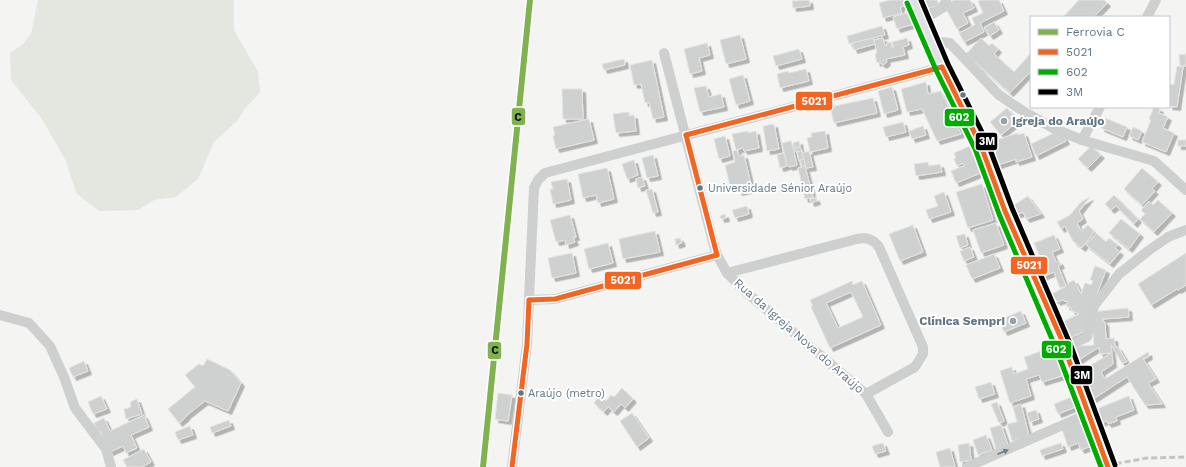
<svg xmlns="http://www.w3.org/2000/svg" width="1186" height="467" viewBox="0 0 1186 467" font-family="'Work Sans',sans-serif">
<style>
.green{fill:#e4e7e0}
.building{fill:#cfd0d0;stroke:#e4e4e2;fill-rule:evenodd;filter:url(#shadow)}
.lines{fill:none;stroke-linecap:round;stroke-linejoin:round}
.major-casing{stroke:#d1d2d1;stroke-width:15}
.minor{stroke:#cecfcf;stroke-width:10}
.major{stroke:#e0e1e2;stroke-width:13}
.rail{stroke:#c3c4c4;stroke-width:3;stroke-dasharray:6 3;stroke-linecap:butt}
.major-bridge-casing{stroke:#d1d2d1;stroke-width:15;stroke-linecap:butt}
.major-bridge{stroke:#e0e1e2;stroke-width:13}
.bus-1-casing{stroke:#fff;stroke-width:8}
.bus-2-casing{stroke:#fff;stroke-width:8}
.bus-3-casing{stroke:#fff;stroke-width:8}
.bus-1{stroke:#f26522;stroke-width:5}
.bus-2{stroke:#00ac00;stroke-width:5}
.bus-3{stroke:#000;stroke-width:5}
.rail-1-casing{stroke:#fff;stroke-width:9}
.rail-1{stroke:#81b250;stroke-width:6}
.oneway{fill:#6e7f8c}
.bus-dot{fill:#637684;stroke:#fff;stroke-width:1.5}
.poi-dot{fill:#96a2aa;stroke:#fff;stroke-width:1.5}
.labels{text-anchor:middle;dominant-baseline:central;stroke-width:4;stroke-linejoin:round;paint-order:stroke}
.bus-label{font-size:11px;fill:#637684;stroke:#fff;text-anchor:start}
.poi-label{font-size:12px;font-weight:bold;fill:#637684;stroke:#fff;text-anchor:start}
.street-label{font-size:12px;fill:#637684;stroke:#fff}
.line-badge{stroke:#fff;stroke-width:1.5}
.badge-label{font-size:11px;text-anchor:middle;font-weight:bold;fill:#fff}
.pale-badge-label{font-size:11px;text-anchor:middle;font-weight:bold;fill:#111}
</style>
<defs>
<filter id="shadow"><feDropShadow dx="3.5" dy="3.5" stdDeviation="0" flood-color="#0004"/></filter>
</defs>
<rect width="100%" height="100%" fill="#f4f4f2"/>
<path class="green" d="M 38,0 L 234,0 L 234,30 L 258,72 L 260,92 L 244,110 L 238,120 L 214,142 L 198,179 L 176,197 L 154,200 L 138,210 L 99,211 L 76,193 L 66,161 L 42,119 L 11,80 L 10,53 L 22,45 L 31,34 Z"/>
<g class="building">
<path d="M 809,0 L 810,6 L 793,8 L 792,1 Z"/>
<path d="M 890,0 L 904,0 L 905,6 L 900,7 L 902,13 L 883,18 L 879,3 Z"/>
<path d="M 921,0 L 937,0 L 939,5 L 924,10 Z"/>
<path d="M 954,0 L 970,0 L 974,8 L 963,13 L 968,23 L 957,29 L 944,5 Z"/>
<path d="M 981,0 L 999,0 L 1004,11 L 980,23 L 984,32 L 964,42 L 959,33 L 975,25 L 972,18 L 983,13 L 978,1 Z"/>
<path d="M 1079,0 L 1104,0 L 1107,3 L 1094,17 L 1063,17 Z"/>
<path d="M 910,12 L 914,24 L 897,29 L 893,17 Z"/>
<path d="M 994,22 L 999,30 L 990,36 L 984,28 Z"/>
<path d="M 882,26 L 885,35 L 849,44 L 847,36 Z"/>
<path d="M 740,35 L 746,59 L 726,64 L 720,40 Z"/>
<path d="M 873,38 L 875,44 L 854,50 L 852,43 Z"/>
<path d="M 883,38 L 885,46 L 887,45 L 887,43 L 891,42 L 892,48 L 894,47 L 892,42 L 907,38 L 909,45 L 903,47 L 905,55 L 886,59 L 887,62 L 883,65 L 879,62 L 877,63 L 875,54 L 877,53 L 874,40 Z"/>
<path d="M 981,38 L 989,46 L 992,43 L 998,49 L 994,54 L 1014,72 L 1031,53 L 1031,71 L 1010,93 L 966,54 Z"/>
<path d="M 707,43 L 710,55 L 699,58 L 702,71 L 690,74 L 684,49 Z"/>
<path d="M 799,49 L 802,59 L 776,66 L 773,56 Z"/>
<path d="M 1186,54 L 1186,66 L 1180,66 L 1179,55 Z"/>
<path d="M 624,59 L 625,65 L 604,70 L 602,64 Z"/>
<path d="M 652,60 L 664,117 L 653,119 L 649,102 L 645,103 L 641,84 L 634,85 L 630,65 Z"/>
<path d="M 1177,66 L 1183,67 L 1177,107 L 1169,106 L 1170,101 L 1169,101 L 1169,84 L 1174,85 Z"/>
<path d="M 806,69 L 809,81 L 780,88 L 777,74 L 788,71 L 789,73 Z"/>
<path d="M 743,75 L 750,101 L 736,105 L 729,79 Z"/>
<path d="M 926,82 L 928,94 L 941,91 L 961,134 L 937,141 L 922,109 L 907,112 L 901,89 Z"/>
<path d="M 706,86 L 709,97 L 721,94 L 724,107 L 700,112 L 694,88 Z"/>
<path d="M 892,87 L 898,110 L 884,114 L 878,91 Z"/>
<path d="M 562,89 L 582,89 L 583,119 L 563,119 Z"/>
<path d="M 873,98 L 877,113 L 834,123 L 830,107 Z"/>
<path d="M 1154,107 L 1160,109 L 1159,113 L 1168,117 L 1163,128 L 1174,133 L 1166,152 L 1142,142 L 1151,120 L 1149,119 Z"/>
<path d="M 1007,108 L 1018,121 L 1001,135 L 990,122 Z"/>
<path d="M 629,112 L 629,116 L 634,115 L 636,131 L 616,133 L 613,114 Z"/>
<path d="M 1105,118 L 1127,127 L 1123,137 L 1101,128 Z"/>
<path d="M 589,119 L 594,140 L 556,149 L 553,136 L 555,135 L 553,127 Z"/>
<path d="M 903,122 L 906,132 L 886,137 L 883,127 Z"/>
<path d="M 774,124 L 779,149 L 767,151 L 763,126 Z"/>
<path d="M 923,126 L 926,135 L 912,139 L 909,131 Z"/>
<path d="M 1133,127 L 1142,131 L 1138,140 L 1129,136 Z"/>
<path d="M 1060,130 L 1066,141 L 1036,156 L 1031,144 Z"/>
<path d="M 748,131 L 748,133 L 756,131 L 759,148 L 744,151 L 743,148 L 736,150 L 732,134 Z"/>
<path d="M 825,131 L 828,148 L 810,152 L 807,138 L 812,137 L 811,133 Z"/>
<path d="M 1018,133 L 1018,135 L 1024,133 L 1032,157 L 1016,162 L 1016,159 L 995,166 L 991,154 L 996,152 L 993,141 Z"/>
<path d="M 725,136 L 730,156 L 719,159 L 714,139 Z"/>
<rect x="1178" y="140" width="8" height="6"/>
<path d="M 791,141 L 797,165 L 789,167 L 788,165 L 787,166 L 782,143 Z"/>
<path d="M 799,141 L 800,147 L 795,148 L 793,143 Z"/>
<path d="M 972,145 L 983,172 L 956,183 L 951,171 L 964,166 L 963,163 L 957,166 L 954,159 L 956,158 L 954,153 Z"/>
<path d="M 1091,146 L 1101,155 L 1088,168 L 1078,159 Z"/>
<path d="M 800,147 L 802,151 L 797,152 L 795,151 L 795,148 Z"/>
<path d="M 737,150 L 739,156 L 744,155 L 752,189 L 739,192 L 737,184 L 730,186 L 725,165 L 735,162 L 733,151 Z"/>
<path d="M 802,151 L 804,159 L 799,161 L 797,152 Z"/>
<path d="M 809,151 L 813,167 L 806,168 L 802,153 Z"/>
<path d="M 784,153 L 787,166 L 780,168 L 777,155 Z"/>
<path d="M 653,155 L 658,176 L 647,178 L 642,158 Z"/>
<path d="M 804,159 L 805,166 L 802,167 L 800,160 Z"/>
<path d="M 634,160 L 638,175 L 627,179 L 622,164 Z"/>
<path d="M 928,162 L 929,166 L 940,164 L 942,172 L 916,176 L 914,164 Z"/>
<path d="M 805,166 L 813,197 L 805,199 L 798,168 Z"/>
<path d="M 607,168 L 614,199 L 598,203 L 596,195 L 583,198 L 578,174 Z"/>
<path d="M 1142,168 L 1158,182 L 1152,189 L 1155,191 L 1142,205 L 1124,189 Z"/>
<path d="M 642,177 L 645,186 L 638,188 L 636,179 Z"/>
<path d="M 567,179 L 571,200 L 553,204 L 550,189 L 553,189 L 551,182 Z"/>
<path d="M 982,184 L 993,220 L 968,228 L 956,192 Z"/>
<path d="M 652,189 L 658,212 L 653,213 L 646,190 Z"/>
<path d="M 944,192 L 951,212 L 929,219 L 926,210 L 938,206 L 934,196 Z"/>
<path d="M 1114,195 L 1138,219 L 1134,224 L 1116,206 L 1111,210 L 1105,204 Z"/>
<path d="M 1028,196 L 1041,214 L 1026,219 L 1023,212 L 1016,215 L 1011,207 Z"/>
<path d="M 1090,197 L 1079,211 L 1083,219 L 1077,223 L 1081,231 L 1088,225 L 1094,232 L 1082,248 L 1073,241 L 1065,226 L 1061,229 L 1057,222 L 1070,215 L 1081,202 Z"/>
<path d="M 816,198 L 817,201 L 811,203 L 810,199 Z"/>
<path d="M 1158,200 L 1172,213 L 1154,232 L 1140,219 L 1145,214 L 1141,210 L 1149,201 L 1153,205 Z"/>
<path d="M 747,206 L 749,214 L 735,218 L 732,210 Z"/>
<path d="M 725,214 L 726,218 L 721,219 L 720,216 Z"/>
<path d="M 570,215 L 576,237 L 573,237 L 575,242 L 566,245 L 565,240 L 556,242 L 550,220 Z"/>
<path d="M 1121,219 L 1140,234 L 1129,249 L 1109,233 Z"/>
<path d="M 996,223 L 1004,245 L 981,253 L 973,230 Z"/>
<path d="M 913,225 L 923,252 L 900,261 L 889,234 Z"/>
<path d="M 655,231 L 660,252 L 623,259 L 619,239 Z"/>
<path d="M 1096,233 L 1106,242 L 1109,238 L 1118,245 L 1115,248 L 1120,252 L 1110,264 L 1086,245 Z"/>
<path d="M 965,234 L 968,245 L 960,248 L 956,236 Z"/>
<path d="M 1054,235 L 1060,249 L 1052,252 L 1056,262 L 1059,261 L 1061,265 L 1058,266 L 1066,286 L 1060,288 L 1054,272 L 1042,277 L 1034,259 L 1040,257 L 1034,243 Z"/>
<path d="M 680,238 L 682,243 L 676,245 L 675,239 Z"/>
<path d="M 608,243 L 613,263 L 589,269 L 584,249 Z"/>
<path d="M 970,247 L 974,257 L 964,261 L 960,251 Z"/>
<path d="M 572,253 L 576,273 L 552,278 L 548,258 Z"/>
<path d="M 1186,253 L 1186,285 L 1178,290 L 1177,289 L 1151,305 L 1138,284 Z"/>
<path d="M 994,254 L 1000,268 L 972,279 L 966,265 Z"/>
<path d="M 1095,266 L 1106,270 L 1083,332 L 1068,339 L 1060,323 L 1079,314 L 1072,311 L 1071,308 L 1066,306 L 1068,302 L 1062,300 L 1057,302 L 1056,299 L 1052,301 L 1050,295 L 1065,287 L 1067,284 L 1074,280 L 1081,294 L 1085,283 L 1091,285 L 1093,281 L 1090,280 Z"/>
<path d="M 852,281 L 853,285 L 862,281 L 881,325 L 830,348 L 811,307 L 813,306 L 810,300 ZM 851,292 L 863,317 L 838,328 L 826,303 Z"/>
<path d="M 1128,308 L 1129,317 L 1102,319 L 1105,323 L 1106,339 L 1114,338 L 1115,347 L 1118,347 L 1127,362 L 1122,363 L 1111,345 L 1113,364 L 1101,372 L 1105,379 L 1148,352 L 1149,356 L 1143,359 L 1156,379 L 1148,383 L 1162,404 L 1145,405 L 1127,377 L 1087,403 L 1083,370 L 1111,353 L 1100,354 L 1099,347 L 1076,362 L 1074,349 L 1080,346 L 1094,345 L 1091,312 Z"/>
<path d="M 1021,311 L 1026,323 L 1004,332 L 999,320 Z"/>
<path d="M 1056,346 L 1065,375 L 1042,382 L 1039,375 L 1026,379 L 1031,396 L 1010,403 L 1000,371 L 1012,367 L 1014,374 L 1028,369 L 1024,357 Z"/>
<path d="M 207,359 L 230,370 L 241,383 L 228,411 L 205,401 L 187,415 L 185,418 L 179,423 L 168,409 L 195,387 L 185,375 L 199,364 L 203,366 Z"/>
<path d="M 84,361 L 88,371 L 73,377 L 69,368 Z"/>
<path d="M 991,382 L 995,394 L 979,399 L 975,387 Z"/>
<path d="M 622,388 L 633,399 L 625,408 L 621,404 L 614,412 L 608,407 L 604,412 L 594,403 L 600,395 L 606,401 L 611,395 L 614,397 Z"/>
<path d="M 498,393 L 512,395 L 508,421 L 495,419 Z"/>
<path d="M 101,396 L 107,409 L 93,414 L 88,402 Z"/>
<path d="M 1074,396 L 1078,406 L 1058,414 L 1054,404 Z"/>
<path d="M 1129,396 L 1134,410 L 1116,417 L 1117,421 L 1108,424 L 1107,421 L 1099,423 L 1094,410 Z"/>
<path d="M 137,399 L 142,414 L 126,419 L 124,409 L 131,407 L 130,402 Z"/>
<path d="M 997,402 L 1004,421 L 999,423 L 991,404 Z"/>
<path d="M 1021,404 L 1029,436 L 1012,441 L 1007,424 L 1017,422 L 1013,407 Z"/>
<path d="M 1036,410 L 1039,419 L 1030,422 L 1027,413 Z"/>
<path d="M 632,413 L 649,438 L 637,447 L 620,421 Z"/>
<path d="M 144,415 L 149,427 L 131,435 L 137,448 L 126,453 L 123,446 L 110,452 L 100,431 L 98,432 L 94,423 L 104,418 L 110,431 Z"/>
<path d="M 229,420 L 231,426 L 212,433 L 210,427 Z"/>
<path d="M 1082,422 L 1091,446 L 1081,450 L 1078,443 L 1068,447 L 1062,429 Z"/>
<path d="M 1001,425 L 1008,445 L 996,449 L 990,428 Z"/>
<path d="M 190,426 L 193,435 L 178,440 L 175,432 Z"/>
<path d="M 986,435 L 992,450 L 978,455 L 973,440 Z"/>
<path d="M 883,443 L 886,451 L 875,454 L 872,446 Z"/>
<path d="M 969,443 L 971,460 L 960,462 L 958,445 Z"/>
<path d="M 1061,443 L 1063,449 L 1042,456 L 1040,450 Z"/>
<path d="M 950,448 L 955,467 L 940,467 L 936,452 Z"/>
<path d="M 144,449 L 151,462 L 142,467 L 127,467 L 123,460 Z"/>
</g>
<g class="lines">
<defs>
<path id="major" d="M 913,0 L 942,67 L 981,146 L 1005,211 L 1064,348 L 1102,449"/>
</defs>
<use href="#major" class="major-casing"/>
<g class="minor">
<path d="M 1147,17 L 1156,0"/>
<path d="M 922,20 L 944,7 L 946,0"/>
<path d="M 932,43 L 942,42 L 950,43 L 999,95 L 1026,113 L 1055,129 L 1082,140 L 1154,161 L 1186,190"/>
<path d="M 664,53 L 713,242 L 717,255 L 727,273 L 747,293 L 866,394 L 888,432"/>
<path d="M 1082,140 L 1100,107"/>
<path d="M 727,273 L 857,239 C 867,237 873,239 879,247 L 923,347 L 923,354 L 915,367 L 866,394"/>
<path d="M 529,300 L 555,299 L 717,255"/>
<path d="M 0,315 L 29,323 L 50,346 L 64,377 L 75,408 L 106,449 L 111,467"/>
<path d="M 1064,348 L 1087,337 L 1094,306 L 1119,274 L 1148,251 L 1168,237 L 1186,230"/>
<path d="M 512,467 L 527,344 L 534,188 L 538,180 L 545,173 L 942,67"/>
<path d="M 967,467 L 1088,414"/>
</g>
<use href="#major" class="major"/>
<path class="rail" d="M 1098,467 L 1147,458 L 1186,457"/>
<defs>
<path id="major-bridge" d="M 1102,449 L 1108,467"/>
</defs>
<use href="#major-bridge" class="major-bridge-casing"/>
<use href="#major-bridge" class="major-bridge"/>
<defs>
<g id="bus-1">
<path d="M 942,67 L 981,146 L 1005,211 L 1060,336 L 1108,467"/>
<path d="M 686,135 L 942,67"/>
<path d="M 686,135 L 717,255"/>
<path d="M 529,300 L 555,299 L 717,255"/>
<path d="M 512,467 L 527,344 L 529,300"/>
</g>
<path id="bus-2" d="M 907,3 L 936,70 L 975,149 L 999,214 L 1057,351 L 1101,467"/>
<path id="bus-3" d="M 921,0 L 948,64 L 988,144 L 1012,208 L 1071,346 L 1115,465"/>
</defs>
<use href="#bus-1" class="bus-1-casing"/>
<use href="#bus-2" class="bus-2-casing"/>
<use href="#bus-3" class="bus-3-casing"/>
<use href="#bus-1" class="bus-1"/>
<use href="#bus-2" class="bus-2"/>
<use href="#bus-3" class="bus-3"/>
<defs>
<path id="rail-1" d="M 483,467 L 530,0"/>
</defs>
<use href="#rail-1" class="rail-1-casing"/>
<use href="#rail-1" class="rail-1"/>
</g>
<defs><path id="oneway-solid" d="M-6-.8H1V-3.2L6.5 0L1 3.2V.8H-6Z"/></defs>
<use class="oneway" href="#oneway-solid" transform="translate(1003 452) rotate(-23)"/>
<g class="bus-dot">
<circle cx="963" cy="95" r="3.5"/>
<circle cx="700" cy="188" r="3.5"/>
<circle cx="521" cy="393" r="3.5"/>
</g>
<g class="poi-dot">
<circle cx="1004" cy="121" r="4"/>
<circle cx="1013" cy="321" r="4"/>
</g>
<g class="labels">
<g class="bus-label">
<text x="708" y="188">Universidade Sénior Araújo</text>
<text x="528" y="393">Araújo (metro)</text>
</g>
<g class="poi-label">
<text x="1012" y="121">Igreja do Araújo</text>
<text x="1005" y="321" text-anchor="end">Clínica Sempri</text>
</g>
<g class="street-label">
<text transform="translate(799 336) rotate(41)">Rua da Igreja Nova do Araújo</text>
</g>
</g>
<g class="line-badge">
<rect x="795" y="91" width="38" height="20" rx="4" fill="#f26522"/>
<rect x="511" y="107" width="15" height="19" rx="4" fill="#81b250"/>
<rect x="944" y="108" width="31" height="19" rx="4" fill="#00ac00"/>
<rect x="975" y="132" width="23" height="19" rx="4" fill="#000"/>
<rect x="1010" y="256" width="38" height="19" rx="4" fill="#f26522"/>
<rect x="604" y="271" width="38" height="19" rx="4" fill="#f26522"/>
<rect x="1041" y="340" width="31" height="19" rx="4" fill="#00ac00"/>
<rect x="487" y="341" width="15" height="19" rx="4" fill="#81b250"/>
<rect x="1070" y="365" width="23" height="20" rx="4" fill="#000"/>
</g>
<g class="badge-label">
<text x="814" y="105">5021</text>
<text x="959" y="121">602</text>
<text x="987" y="145">3M</text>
<text x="1029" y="269">5021</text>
<text x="623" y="284">5021</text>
<text x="1056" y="353">602</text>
<text x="1082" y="379">3M</text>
</g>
<g class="pale-badge-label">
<text x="518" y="121">C</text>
<text x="495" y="354">C</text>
</g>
<rect x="1030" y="16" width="140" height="92" fill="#ffffff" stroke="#c1c8ce"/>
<rect x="1038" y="29" width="20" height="6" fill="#81b250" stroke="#c1c8ce"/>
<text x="1066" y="36" font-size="12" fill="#637684">Ferrovia C</text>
<rect x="1038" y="49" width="20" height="6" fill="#f26522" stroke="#c1c8ce"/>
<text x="1066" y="56" font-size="12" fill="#637684">5021</text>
<rect x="1038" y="69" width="20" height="6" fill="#00ac00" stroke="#c1c8ce"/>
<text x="1066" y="76" font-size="12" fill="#637684">602</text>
<rect x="1038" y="89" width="20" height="6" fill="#000000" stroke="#c1c8ce"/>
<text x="1066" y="96" font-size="12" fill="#637684">3M</text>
</svg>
